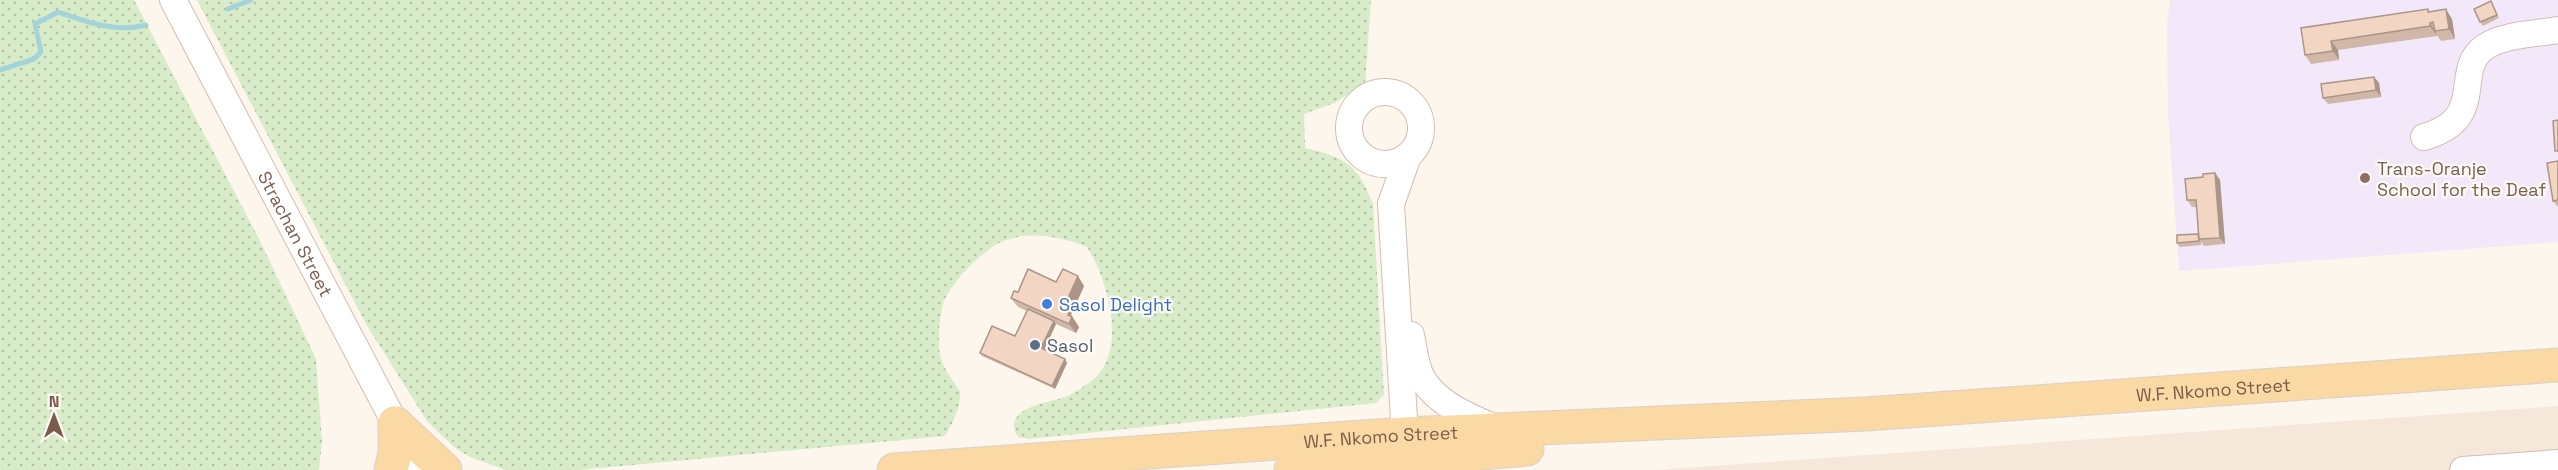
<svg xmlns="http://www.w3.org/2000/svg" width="2558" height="470" viewBox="0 0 2558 470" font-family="'Space Grotesk',sans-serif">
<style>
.residential{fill:#f5e8da}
.education{fill:#f3e8fa}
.grass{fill:url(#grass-dots)}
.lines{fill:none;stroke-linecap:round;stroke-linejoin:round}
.stream{stroke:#a5d3da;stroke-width:5}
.minor-casing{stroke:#d1beb0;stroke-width:28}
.major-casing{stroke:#dad1cd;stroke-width:35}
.minor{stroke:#fff;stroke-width:26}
.major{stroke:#fbd9a5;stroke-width:33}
.wall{fill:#d1b7a8}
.shaded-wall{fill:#aa9588}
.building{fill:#f3d5c3;stroke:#aa9588;stroke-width:1.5}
.education-dot{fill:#8d6e63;stroke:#fffaf3;stroke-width:2}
.shop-dot{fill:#3f7fe0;stroke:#fffaf3;stroke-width:2}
.service-dot{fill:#5c6f8a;stroke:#fffaf3;stroke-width:2}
.labels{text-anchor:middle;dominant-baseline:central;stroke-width:4.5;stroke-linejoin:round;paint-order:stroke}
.education-label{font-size:18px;fill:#785e54;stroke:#fffaf3;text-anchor:start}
.street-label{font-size:18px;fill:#7a5c4d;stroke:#fffaf3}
.shop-label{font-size:18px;fill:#366cbe;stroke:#fffaf3;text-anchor:start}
.service-label{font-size:18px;fill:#4e5e75;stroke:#fffaf3;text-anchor:start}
</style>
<defs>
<pattern id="grass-dots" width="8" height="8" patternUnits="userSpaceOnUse" patternTransform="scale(1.5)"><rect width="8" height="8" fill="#d8ecc9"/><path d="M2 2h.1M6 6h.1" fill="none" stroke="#b4c2a5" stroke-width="1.8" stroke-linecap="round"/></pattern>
</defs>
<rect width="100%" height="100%" fill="#fdf6ec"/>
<path class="residential" d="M 2558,406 L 2558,470 L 1655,470 Z"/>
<path class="education" d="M 2170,0 L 2558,0 L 2558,242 L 2179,271 L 2168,115 L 2167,23 Z"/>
<g class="grass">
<path d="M 0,0 L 134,0 L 259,239 L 316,359 L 322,442 L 319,470 L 0,470 Z"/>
<path d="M 197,0 L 1371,0 L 1365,85 L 1334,103 L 1304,114 L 1305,148 C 1346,158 1357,163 1373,204 L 1384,395 L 1376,403 L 1029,439 L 1018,437 C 1000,408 1048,403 1065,397 C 1074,393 1089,384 1096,377 C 1127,347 1107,278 1087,247 C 1062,237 1032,231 1006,240 C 986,246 949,284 943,304 C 939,318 938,340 940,355 C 942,367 953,380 960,391 C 961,408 953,422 945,436 L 579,470 L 505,470 L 470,457 L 454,447 L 427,421 L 366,324 Z"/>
</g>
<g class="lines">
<g class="stream">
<path d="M 228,9 L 251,0"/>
<path d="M 0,70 L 34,59 L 41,52 L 35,24 L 58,12 C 87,22 115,33 146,25"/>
</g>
<defs>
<g id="minor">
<path id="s1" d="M 173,0 L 395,423 L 416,470"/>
<circle cx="1385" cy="128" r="36"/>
<path d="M 2424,137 C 2490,118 2451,70 2485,47 C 2504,34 2536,34 2558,30"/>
<path d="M 1411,335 C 1414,349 1415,364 1421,376 C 1435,404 1472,418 1498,429"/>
<path d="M 1406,452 L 1391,204 L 1408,156"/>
<path d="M 2463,470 L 2558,463"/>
</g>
<g id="major">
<path d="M 395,423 L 445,470"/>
<path d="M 391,470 L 395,453 L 395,423"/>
<path id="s2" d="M 894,470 L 1405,434 L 1866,414 L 2558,365"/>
<path d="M 1291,470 L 1527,449"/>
</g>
</defs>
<use href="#minor" class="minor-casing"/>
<use href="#major" class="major-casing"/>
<use href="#minor" class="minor"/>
<use href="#major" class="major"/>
</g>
<g class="wall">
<path d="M 2493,5 L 2499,18 L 2483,26 L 2480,22 Z"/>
<path d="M 2429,12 L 2452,19 L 2455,39 L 2441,41 L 2436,34 L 2437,36 L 2338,50 L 2339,60 L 2311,64 L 2305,55 L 2301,28 Z"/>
<path d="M 2374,77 L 2379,83 L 2381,97 L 2328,104 L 2323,98 Z"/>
<path d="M 2558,161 L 2558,207 L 2553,201 Z"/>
<path d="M 2215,173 L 2220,180 L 2225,244 L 2204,246 L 2201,242 L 2201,245 L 2180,247 L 2177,243 L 2199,234 L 2197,207 L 2192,207 L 2187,200 L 2203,177 Z"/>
<path d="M 1056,282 L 1084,286 L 1071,315 L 1079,327 L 1076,333 L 1056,324 L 1044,350 L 1067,363 L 1055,389 L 982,356 L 980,353 L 1015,336 L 1027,311 L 1018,307 L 1011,298 L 1018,292 Z"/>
</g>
<g class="shaded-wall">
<path d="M 2446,9 L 2452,19 L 2455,39 L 2449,29 Z"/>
<path d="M 2430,23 L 2435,31 L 2437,36 L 2430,26 Z"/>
<path d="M 2331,41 L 2338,50 L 2339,60 L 2333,51 Z"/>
<path d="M 2374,77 L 2379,83 L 2381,97 L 2376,90 Z"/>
<path d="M 2215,173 L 2220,180 L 2225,244 L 2220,238 Z"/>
<path d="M 1078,276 L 1084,286 L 1071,315 L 1079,327 L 1076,333 L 1069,324 L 1063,309 Z"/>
<path d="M 1054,321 L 1056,324 L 1043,352 L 1041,348 Z"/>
<path d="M 1065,359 L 1067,363 L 1055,389 L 1052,386 Z"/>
</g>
<g class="building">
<path d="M 2491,1 L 2497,15 L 2480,22 L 2474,9 Z"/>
<path d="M 2428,9 L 2428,12 L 2446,9 L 2449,29 L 2435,31 L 2433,22 L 2430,23 L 2430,26 L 2331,41 L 2333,51 L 2305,55 L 2301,28 Z"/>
<path d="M 2374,77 L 2376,90 L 2323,98 L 2321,84 Z"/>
<path d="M 2558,120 L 2558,151 L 2555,151 L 2553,121 Z"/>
<path d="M 2558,161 L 2558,200 L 2553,201 L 2547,163 Z"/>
<path d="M 2215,173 L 2220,238 L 2199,239 L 2196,200 L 2187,200 L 2185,179 L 2203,177 L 2203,174 Z"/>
<path d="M 2198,234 L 2199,241 L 2177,243 L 2177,235 Z"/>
<path d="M 1028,269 L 1056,282 L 1063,269 L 1078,276 L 1063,309 L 1069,312 L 1068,315 L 1072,317 L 1069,324 L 1011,298 L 1014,291 L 1018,292 Z"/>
<path d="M 1028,309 L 1054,321 L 1041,348 L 1065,359 L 1052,386 L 980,353 L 992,326 L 1015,336 Z"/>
</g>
<circle class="education-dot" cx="2365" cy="178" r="6"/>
<circle class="shop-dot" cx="1047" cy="304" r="6"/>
<circle class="service-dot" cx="1035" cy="345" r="6"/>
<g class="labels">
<g class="education-label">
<text x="2377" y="168">Trans-Oranje<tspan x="2377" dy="21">School for the Deaf</tspan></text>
</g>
<g class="street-label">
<text stroke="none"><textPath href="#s1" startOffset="264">Strachan Street</textPath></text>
<text stroke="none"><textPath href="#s2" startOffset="1322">W.F. Nkomo Street</textPath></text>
<text stroke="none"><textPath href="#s2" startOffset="488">W.F. Nkomo Street</textPath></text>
</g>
<g class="shop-label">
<text x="1059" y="304">Sasol Delight</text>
</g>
<g class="service-label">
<text x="1047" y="345">Sasol</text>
</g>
</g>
<g transform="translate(54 416)" stroke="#fffaf3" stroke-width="4.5" paint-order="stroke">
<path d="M0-4.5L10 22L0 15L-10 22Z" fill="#7a5c4d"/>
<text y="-9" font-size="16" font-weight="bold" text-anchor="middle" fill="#7a5c4d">N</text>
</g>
</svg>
